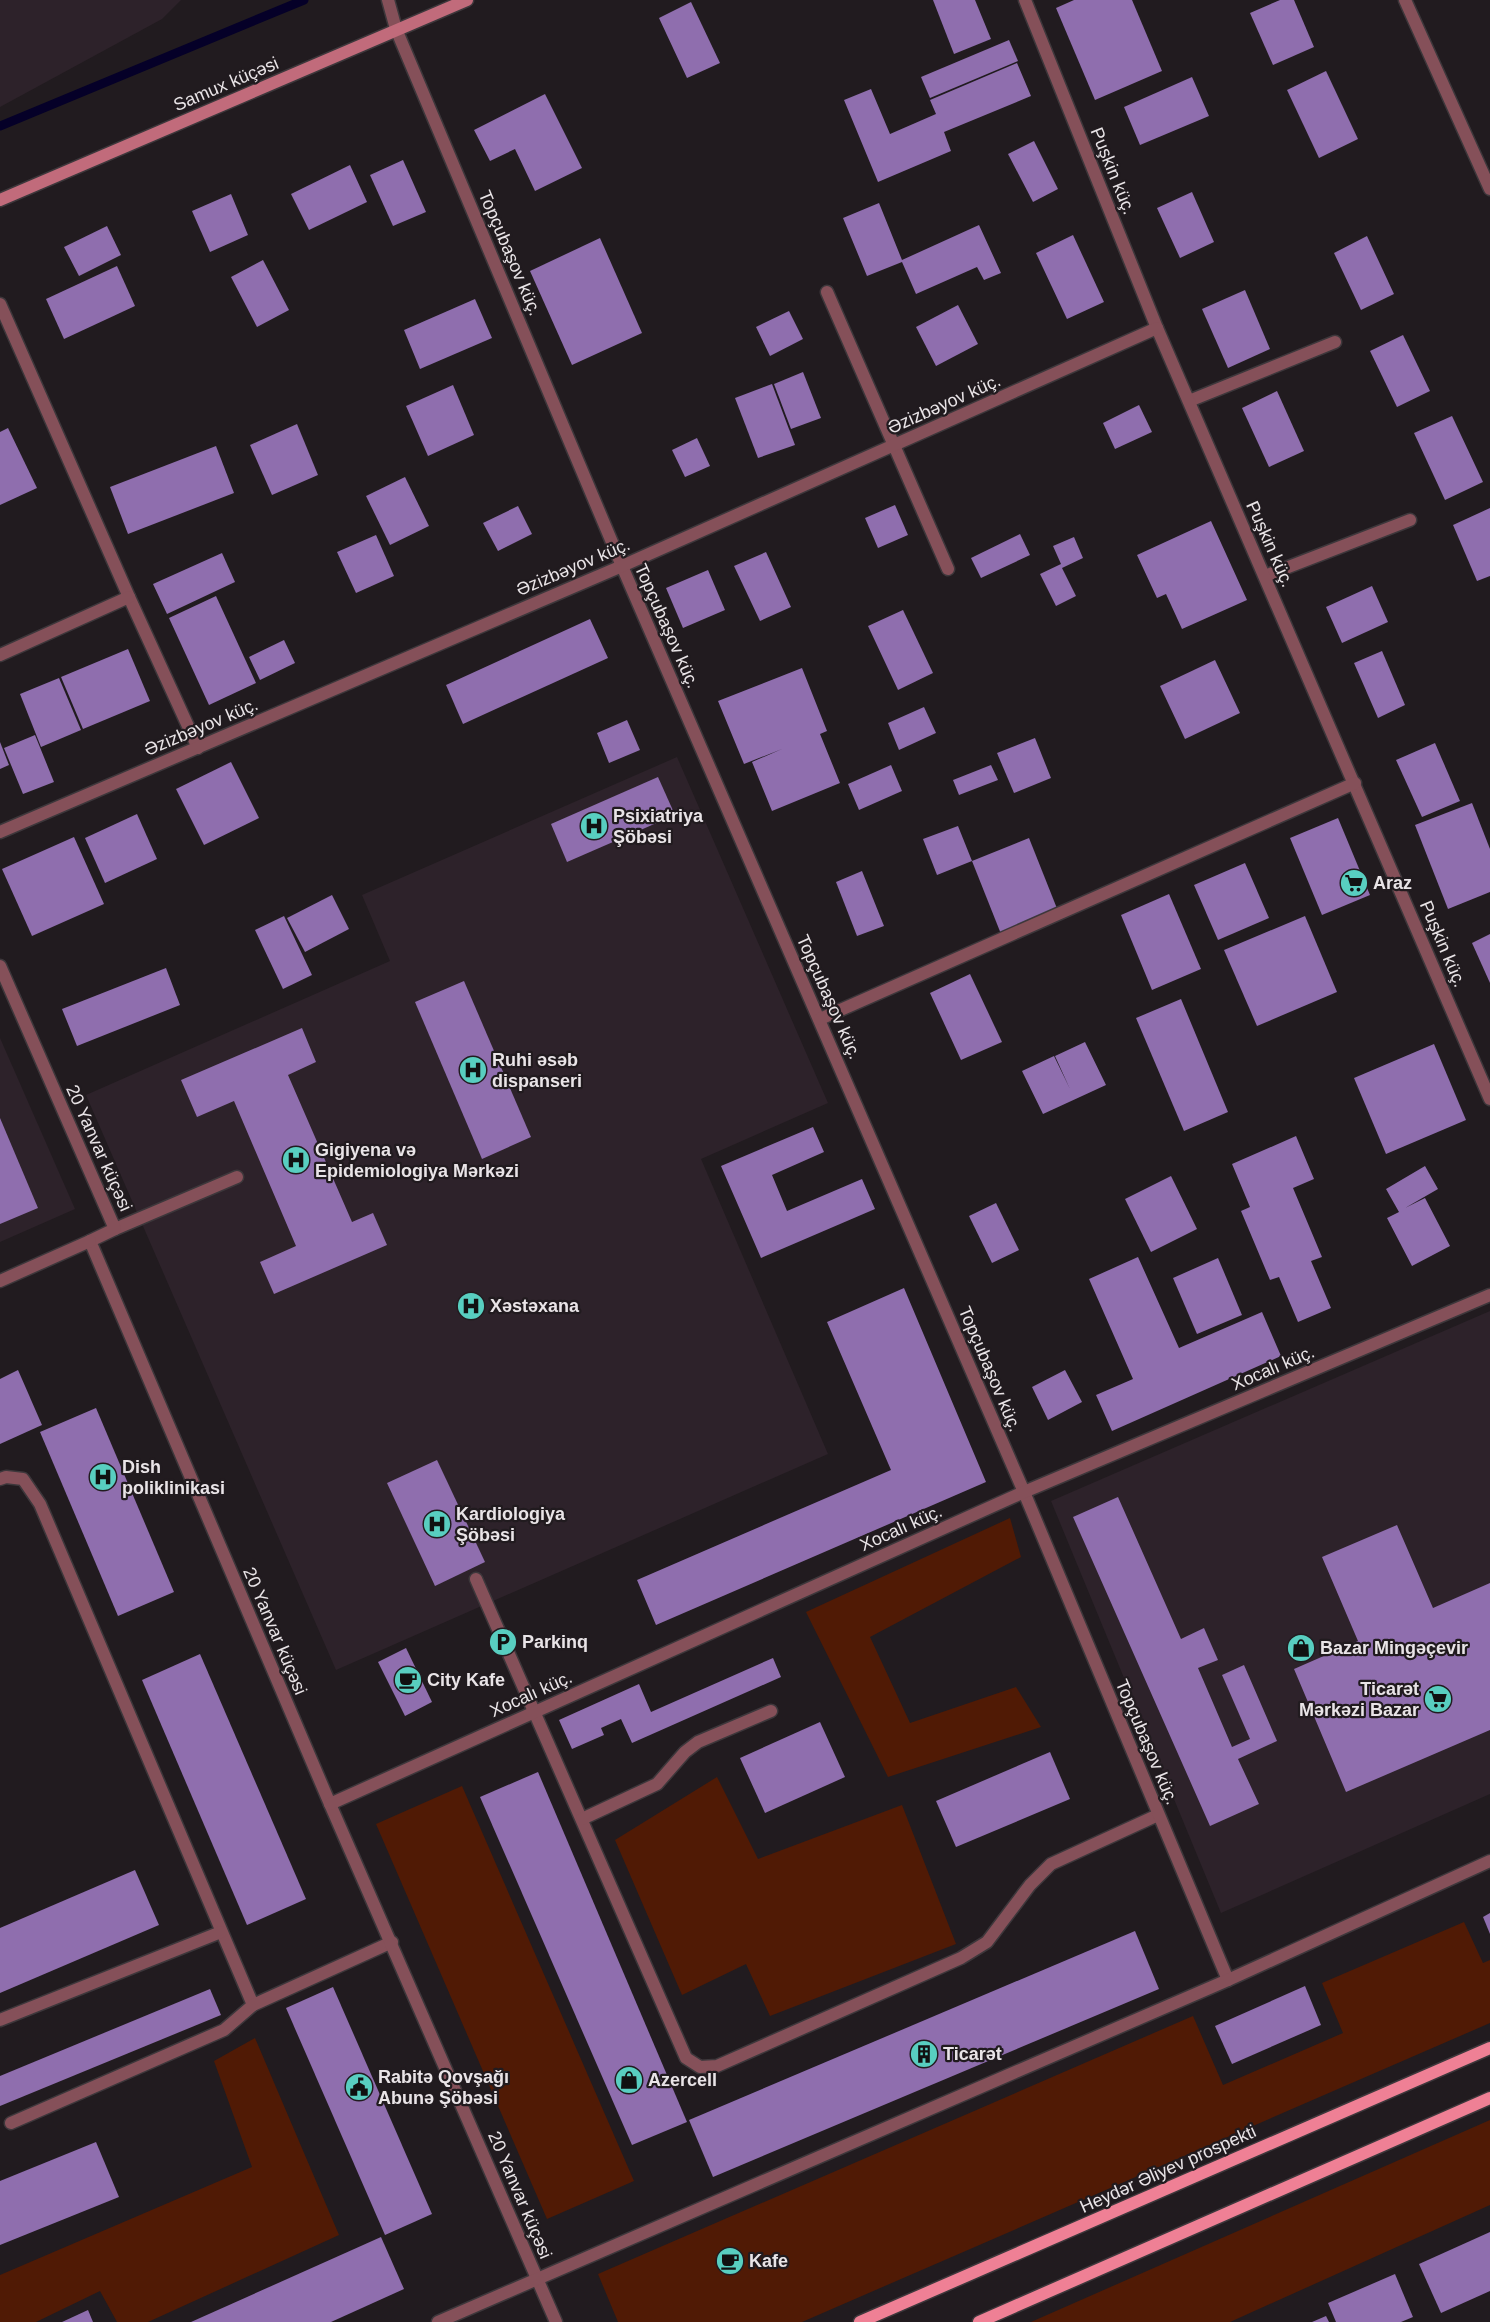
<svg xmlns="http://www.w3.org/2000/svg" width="1490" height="2322" viewBox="0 0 1490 2322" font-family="Arial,sans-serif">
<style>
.built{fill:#2d222a}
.green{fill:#501a05}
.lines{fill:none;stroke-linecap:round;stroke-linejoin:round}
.stream{stroke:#050028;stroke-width:9}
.building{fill:#8f6eae}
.service-casing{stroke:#3d373b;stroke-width:15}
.minor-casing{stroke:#3d373b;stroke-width:15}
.secondary-casing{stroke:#3d373b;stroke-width:15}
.primary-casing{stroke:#3d373b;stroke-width:15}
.service{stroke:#855059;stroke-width:12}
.minor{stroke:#855059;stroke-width:12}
.secondary{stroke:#c16b7b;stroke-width:12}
.primary{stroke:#ef8095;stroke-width:12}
.labels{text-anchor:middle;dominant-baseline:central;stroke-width:4.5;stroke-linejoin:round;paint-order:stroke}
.street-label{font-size:18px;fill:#e9e4e7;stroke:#211b1f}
.poi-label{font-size:18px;font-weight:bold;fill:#e9e4e7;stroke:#211b1f;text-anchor:start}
</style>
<rect width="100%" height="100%" fill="#211b1f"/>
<g class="built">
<path d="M 0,0 L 181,0 L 162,19 L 0,107 Z"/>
<path d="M 677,757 L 828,1103 L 701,1159 L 828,1454 L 336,1670 L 86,1095 L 390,961 L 362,895 Z"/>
<path d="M 0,1038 L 75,1209 L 0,1242 Z"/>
<path d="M 1490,1311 L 1490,1794 L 1221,1913 L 1051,1501 Z"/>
</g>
<g class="green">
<path d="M 1010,1518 L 1021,1557 L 870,1637 L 910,1723 L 1016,1687 L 1041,1727 L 888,1777 L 806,1612 Z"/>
<path d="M 717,1777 L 758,1859 L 902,1805 L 956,1944 L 770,2016 L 746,1964 L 682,1995 L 615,1840 Z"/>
<path d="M 462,1786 L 634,2181 L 547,2219 L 376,1824 Z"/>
<path d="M 1464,1922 L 1483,1963 L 1490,1960 L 1490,2023 L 802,2322 L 618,2322 L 598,2274 L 1193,2016 L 1223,2085 L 1343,2033 L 1322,1983 Z"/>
<path d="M 255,2038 L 339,2235 L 148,2322 L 117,2322 L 100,2291 L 36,2322 L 0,2322 L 0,2275 L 252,2167 L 214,2061 Z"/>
<path d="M 1490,2120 L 1490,2205 L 1230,2322 L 1031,2322 Z"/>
</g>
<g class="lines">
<path class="stream" d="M 0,126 L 304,0"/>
</g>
<g class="building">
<path d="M 933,0 L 975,0 L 991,39 L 954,54 Z"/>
<path d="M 1074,0 L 1132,0 L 1162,71 L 1095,100 L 1056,8 Z"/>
<path d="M 1280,0 L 1294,0 L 1314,47 L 1273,65 L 1250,13 Z"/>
<path d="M 691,2 L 720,63 L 687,78 L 659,18 Z"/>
<path d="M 1009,40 L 1018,61 L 930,98 L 921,77 Z"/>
<path d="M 1017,63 L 1031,96 L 944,132 L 951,151 L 878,182 L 844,100 L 871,89 L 890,134 L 936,114 L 930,100 Z"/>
<path d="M 1326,71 L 1358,139 L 1319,158 L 1287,90 Z"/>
<path d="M 1192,77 L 1209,116 L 1140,145 L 1124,107 Z"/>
<path d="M 545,94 L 582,168 L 535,191 L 515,149 L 490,161 L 474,130 Z"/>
<path d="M 1034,141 L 1058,189 L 1033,202 L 1008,154 Z"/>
<path d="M 403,160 L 426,212 L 393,226 L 370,175 Z"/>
<path d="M 350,165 L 367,202 L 309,230 L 291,194 Z"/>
<path d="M 1192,192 L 1214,242 L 1180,258 L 1157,208 Z"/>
<path d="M 231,194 L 248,235 L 210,252 L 192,211 Z"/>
<path d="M 879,203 L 902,260 L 979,225 L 1001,273 L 984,280 L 977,267 L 916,294 L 902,262 L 867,276 L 843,218 Z"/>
<path d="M 107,226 L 121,255 L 79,276 L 64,247 Z"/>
<path d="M 1073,235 L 1104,302 L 1067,319 L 1036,253 Z"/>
<path d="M 1367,236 L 1394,294 L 1361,310 L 1334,253 Z"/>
<path d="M 600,238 L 642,333 L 572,365 L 530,271 Z"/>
<path d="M 263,260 L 289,310 L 257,327 L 231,277 Z"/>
<path d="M 117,266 L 135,306 L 64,339 L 46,299 Z"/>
<path d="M 1245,290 L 1270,349 L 1228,368 L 1202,309 Z"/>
<path d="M 475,299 L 492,338 L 420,369 L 404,330 Z"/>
<path d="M 958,305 L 978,344 L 936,366 L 916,327 Z"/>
<path d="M 789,311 L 803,339 L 770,356 L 756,327 Z"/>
<path d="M 1403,335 L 1430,391 L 1397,407 L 1370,351 Z"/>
<path d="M 803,372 L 821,418 L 791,429 L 774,384 Z"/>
<path d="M 772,384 L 795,445 L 758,458 L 735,398 Z"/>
<path d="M 453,385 L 474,435 L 428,456 L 406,406 Z"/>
<path d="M 1277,391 L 1304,451 L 1269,467 L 1242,408 Z"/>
<path d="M 1139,405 L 1152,432 L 1115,449 L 1103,423 Z"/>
<path d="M 1452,416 L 1483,482 L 1445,500 L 1414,433 Z"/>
<path d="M 297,424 L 318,475 L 272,495 L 250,445 Z"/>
<path d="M 8,428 L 37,488 L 0,505 L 0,432 Z"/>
<path d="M 697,438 L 710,466 L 685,477 L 672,450 Z"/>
<path d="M 216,446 L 234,493 L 128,534 L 110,487 Z"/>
<path d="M 405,477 L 429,526 L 390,545 L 366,496 Z"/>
<path d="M 895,505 L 908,535 L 878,548 L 865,518 Z"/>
<path d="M 518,506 L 532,534 L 498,551 L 483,523 Z"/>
<path d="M 1490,508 L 1490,576 L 1477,581 L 1453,525 Z"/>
<path d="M 1211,521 L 1247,600 L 1182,629 L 1166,594 L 1157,598 L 1137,555 Z"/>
<path d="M 1020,534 L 1030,555 L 981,578 L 971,558 Z"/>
<path d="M 376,535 L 394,576 L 356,593 L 337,552 Z"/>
<path d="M 1074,537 L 1083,558 L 1062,568 L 1076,596 L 1056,606 L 1040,574 L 1061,564 L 1053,546 Z"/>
<path d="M 766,552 L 791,607 L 760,621 L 734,566 Z"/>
<path d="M 222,553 L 235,582 L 167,614 L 153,584 Z"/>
<path d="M 708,570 L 725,610 L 683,628 L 666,588 Z"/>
<path d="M 1372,586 L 1388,622 L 1342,643 L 1326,607 Z"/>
<path d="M 216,596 L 256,683 L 209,705 L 169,618 Z"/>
<path d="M 903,610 L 933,673 L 898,690 L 868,626 Z"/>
<path d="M 590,619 L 608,658 L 463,724 L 446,685 Z"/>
<path d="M 284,640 L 295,663 L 260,680 L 249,657 Z"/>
<path d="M 128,649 L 150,701 L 83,729 L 61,677 Z"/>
<path d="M 1382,651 L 1405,705 L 1378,718 L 1354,663 Z"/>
<path d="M 1215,660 L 1240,713 L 1185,739 L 1160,686 Z"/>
<path d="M 802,668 L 827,731 L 820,734 L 840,783 L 772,811 L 752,762 L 782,749 L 744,764 L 718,701 Z"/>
<path d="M 59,678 L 81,730 L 41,747 L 20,694 Z"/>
<path d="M 924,707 L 936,733 L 899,750 L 888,723 Z"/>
<path d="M 627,720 L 640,750 L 609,763 L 597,733 Z"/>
<path d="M 35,735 L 54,782 L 23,794 L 4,748 Z"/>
<path d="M 1035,738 L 1051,778 L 1014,793 L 997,753 Z"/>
<path d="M 0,742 L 9,765 L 0,769 Z"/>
<path d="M 1435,743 L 1460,801 L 1422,817 L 1396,760 Z"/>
<path d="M 231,762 L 259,818 L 204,845 L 176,789 Z"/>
<path d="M 891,765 L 902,791 L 859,810 L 848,784 Z"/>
<path d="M 991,765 L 998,780 L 959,795 L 953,780 Z"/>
<path d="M 658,777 L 675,815 L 567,862 L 551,824 Z"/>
<path d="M 1472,803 L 1490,849 L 1490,892 L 1448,909 L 1415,825 Z"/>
<path d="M 137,814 L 157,859 L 105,883 L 85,838 Z"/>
<path d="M 1338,818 L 1370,895 L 1322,915 L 1290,838 Z"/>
<path d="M 958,826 L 972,861 L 937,875 L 923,839 Z"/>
<path d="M 74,837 L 104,904 L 32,936 L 2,869 Z"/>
<path d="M 1029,838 L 1058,911 L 1001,934 L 972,861 Z"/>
<path d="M 1245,863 L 1269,918 L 1218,940 L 1194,885 Z"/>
<path d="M 862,871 L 884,926 L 857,936 L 836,882 Z"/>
<path d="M 1169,894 L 1201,969 L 1152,990 L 1121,915 Z"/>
<path d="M 332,895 L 349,929 L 305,952 L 287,918 Z"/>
<path d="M 284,916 L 312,975 L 283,989 L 255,930 Z"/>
<path d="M 1305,916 L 1337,992 L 1257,1026 L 1224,950 Z"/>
<path d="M 1490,934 L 1490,983 L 1472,943 Z"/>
<path d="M 166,968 L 180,1005 L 77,1046 L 62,1009 Z"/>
<path d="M 970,974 L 1002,1042 L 961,1060 L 930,993 Z"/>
<path d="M 464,981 L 531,1137 L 482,1159 L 415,1002 Z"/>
<path d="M 1181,999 L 1228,1112 L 1184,1131 L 1136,1018 Z"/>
<path d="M 302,1028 L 316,1062 L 288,1075 L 352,1222 L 373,1213 L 387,1245 L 274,1294 L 260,1262 L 296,1246 L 234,1101 L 197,1117 L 181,1080 Z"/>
<path d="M 1085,1042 L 1106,1085 L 1043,1114 L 1022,1071 L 1054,1056 L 1070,1089 L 1055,1056 Z"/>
<path d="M 1434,1044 L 1466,1120 L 1386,1154 L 1354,1078 Z"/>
<path d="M 0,1118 L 38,1208 L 0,1224 Z"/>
<path d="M 813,1127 L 824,1152 L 772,1175 L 787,1211 L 862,1179 L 875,1209 L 761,1258 L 721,1166 Z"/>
<path d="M 1296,1136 L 1314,1179 L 1293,1188 L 1322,1257 L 1311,1261 L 1331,1308 L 1298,1322 L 1279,1277 L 1270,1280 L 1241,1211 L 1250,1207 L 1232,1164 Z"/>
<path d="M 1425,1166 L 1438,1189 L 1405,1208 L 1425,1198 L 1450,1246 L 1412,1266 L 1387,1218 L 1399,1212 L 1386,1189 Z"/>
<path d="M 1171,1176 L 1197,1229 L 1151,1252 L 1125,1199 Z"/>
<path d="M 996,1203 L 1019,1250 L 992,1263 L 969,1216 Z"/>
<path d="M 1138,1257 L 1179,1348 L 1262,1312 L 1281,1356 L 1112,1431 L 1096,1395 L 1133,1379 L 1089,1279 Z"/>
<path d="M 1218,1258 L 1242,1315 L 1197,1334 L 1173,1278 Z"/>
<path d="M 904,1288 L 986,1482 L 656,1625 L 637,1580 L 891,1470 L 827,1322 Z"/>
<path d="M 18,1370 L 42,1425 L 0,1444 L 0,1379 Z"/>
<path d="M 1065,1370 L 1082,1402 L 1048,1420 L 1032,1387 Z"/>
<path d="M 96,1408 L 174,1592 L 118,1616 L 40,1432 Z"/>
<path d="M 437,1460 L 485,1562 L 435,1586 L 387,1483 Z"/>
<path d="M 1118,1497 L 1181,1639 L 1204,1628 L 1218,1660 L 1198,1668 L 1232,1747 L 1250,1739 L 1222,1675 L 1244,1665 L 1277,1741 L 1238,1759 L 1259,1804 L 1210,1826 L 1073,1517 Z"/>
<path d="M 1397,1525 L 1433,1608 L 1490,1583 L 1490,1730 L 1346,1792 L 1294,1669 L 1358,1641 L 1322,1557 Z"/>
<path d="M 406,1648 L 432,1702 L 405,1716 L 378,1662 Z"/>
<path d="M 200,1654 L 306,1899 L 247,1925 L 142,1680 Z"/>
<path d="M 773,1658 L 781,1677 L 632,1743 L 621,1719 L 601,1728 L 604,1735 L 572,1749 L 559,1720 L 639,1684 L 651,1712 Z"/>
<path d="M 820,1722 L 845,1777 L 765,1813 L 740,1758 Z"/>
<path d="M 1050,1752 L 1070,1799 L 956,1847 L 936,1801 Z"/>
<path d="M 538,1772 L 687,2122 L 632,2145 L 480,1797 Z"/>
<path d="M 135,1870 L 159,1925 L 0,1993 L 0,1928 Z"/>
<path d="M 1490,1913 L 1490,1934 L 1483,1917 Z"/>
<path d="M 1135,1931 L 1159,1989 L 713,2177 L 689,2120 Z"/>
<path d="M 1305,1986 L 1321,2025 L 1232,2064 L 1215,2026 Z"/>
<path d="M 333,1987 L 432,2214 L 385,2235 L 286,2008 Z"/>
<path d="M 210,1989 L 221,2015 L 0,2106 L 0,2076 Z"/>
<path d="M 96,2142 L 119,2197 L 0,2245 L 0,2181 Z"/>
<path d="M 1490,2232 L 1490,2291 L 1441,2313 L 1419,2264 Z"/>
<path d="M 381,2237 L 404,2289 L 331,2322 L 191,2322 Z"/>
<path d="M 1395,2274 L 1413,2317 L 1401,2322 L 1336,2322 L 1328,2303 Z"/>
<path d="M 88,2310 L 93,2322 L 62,2322 Z"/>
<path d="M 1326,2316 L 1329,2322 L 1312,2322 Z"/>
</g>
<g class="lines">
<defs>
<g id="service">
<path d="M 388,0 L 396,29"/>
<path d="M 827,292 L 948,569"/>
<path d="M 1189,401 L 1335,342"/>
<path d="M 1265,576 L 1410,520"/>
<path d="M 115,1229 L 237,1177"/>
<path d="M 0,1479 L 6,1477 L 23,1479 L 40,1504 L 253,2005"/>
<path d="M 476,1579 L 686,2058 L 700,2067 L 717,2066 L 961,1958 L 987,1942 L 1030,1885 L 1051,1864 L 1158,1815"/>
<path d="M 582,1819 L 657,1784 L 685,1752 L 698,1742 L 771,1711"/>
<path d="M 0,2020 L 221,1932"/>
<path d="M 11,2123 L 224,2030 L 253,2005 L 392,1942"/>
</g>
<g id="minor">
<path d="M 1025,0 L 1157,328 L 1490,1099"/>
<path d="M 1405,0 L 1490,189"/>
<path d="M 396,29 L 622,566 L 1024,1492 L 1228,1980"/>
<path d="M 0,304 L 129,597 L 198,748"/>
<path d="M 0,655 L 129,597"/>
<path d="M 0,832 L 622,566 L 1157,328"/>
<path d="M 0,966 L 115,1229 L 90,1241 L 330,1804 L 556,2322"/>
<path d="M 820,1019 L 1355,783"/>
<path d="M 0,1281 L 90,1241"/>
<path d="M 330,1804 L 1024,1492 L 1490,1295"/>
<path d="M 438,2322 L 1228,1980 L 1490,1861"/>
</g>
<path id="secondary" d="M 0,200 L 467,0"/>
<g id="primary">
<path d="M 860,2322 L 1490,2048"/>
<path d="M 979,2322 L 1490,2098"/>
</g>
</defs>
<use href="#service" class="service-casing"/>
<use href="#minor" class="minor-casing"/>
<use href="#secondary" class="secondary-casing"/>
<use href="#primary" class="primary-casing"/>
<use href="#service" class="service"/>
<use href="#minor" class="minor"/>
<use href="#secondary" class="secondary"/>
<use href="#primary" class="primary"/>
</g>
<defs>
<symbol id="hospital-disc" viewBox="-11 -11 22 22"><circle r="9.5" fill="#58cec0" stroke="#211b1f"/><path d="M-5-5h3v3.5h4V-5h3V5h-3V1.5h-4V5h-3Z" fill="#111"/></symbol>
<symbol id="supermarket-disc" viewBox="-11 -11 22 22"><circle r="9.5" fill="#58cec0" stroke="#211b1f"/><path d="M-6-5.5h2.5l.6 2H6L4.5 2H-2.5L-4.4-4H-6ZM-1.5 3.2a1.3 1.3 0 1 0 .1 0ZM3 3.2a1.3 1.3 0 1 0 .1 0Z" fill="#111"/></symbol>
<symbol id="parking-disc" viewBox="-11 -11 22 22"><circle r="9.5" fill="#58cec0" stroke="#211b1f"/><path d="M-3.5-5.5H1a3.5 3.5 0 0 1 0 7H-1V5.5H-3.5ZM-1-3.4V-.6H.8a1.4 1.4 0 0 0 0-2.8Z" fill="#111"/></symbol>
<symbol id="shop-disc" viewBox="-11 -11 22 22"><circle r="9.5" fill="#58cec0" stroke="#211b1f"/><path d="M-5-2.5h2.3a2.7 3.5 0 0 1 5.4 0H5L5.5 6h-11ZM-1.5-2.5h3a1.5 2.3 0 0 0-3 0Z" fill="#111"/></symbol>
<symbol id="cafe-disc" viewBox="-11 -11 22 22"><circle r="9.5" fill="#58cec0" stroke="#211b1f"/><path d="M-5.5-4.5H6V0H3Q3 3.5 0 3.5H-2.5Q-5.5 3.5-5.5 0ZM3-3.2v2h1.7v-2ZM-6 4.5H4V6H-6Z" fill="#111"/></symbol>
<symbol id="building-disc" viewBox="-11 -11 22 22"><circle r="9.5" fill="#58cec0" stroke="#211b1f"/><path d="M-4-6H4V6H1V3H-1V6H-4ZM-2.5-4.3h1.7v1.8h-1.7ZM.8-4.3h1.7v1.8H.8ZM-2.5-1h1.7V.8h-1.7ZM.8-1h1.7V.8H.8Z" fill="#111"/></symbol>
<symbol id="civic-disc" viewBox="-11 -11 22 22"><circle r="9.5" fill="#58cec0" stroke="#211b1f"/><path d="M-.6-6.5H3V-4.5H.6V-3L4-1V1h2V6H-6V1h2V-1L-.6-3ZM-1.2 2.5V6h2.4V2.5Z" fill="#111"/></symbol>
</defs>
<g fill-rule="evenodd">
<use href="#hospital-disc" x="578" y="810" width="32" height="32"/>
<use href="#supermarket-disc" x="1338" y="867" width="32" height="32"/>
<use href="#hospital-disc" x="457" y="1054" width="32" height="32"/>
<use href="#hospital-disc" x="280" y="1144" width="32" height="32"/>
<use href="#hospital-disc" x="455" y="1290" width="32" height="32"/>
<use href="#hospital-disc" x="87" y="1461" width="32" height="32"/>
<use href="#hospital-disc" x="421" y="1508" width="32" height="32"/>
<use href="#parking-disc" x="487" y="1626" width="32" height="32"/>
<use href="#shop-disc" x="1285" y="1632" width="32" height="32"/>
<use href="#cafe-disc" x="392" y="1664" width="32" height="32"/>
<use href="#supermarket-disc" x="1422" y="1683" width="32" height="32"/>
<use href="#building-disc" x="908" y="2038" width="32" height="32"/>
<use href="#shop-disc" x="613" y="2064" width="32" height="32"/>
<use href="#civic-disc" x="343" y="2071" width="32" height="32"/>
<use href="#cafe-disc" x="714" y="2245" width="32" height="32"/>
</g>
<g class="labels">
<g class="street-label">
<text transform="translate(226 84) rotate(-23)">Samux küçəsi</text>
<text transform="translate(1113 171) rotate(68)">Puşkin küç.</text>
<text transform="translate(510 253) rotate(67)">Topçubaşov küç.</text>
<text transform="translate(944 404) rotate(-24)">Əzizbəyov küç.</text>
<text transform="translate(1270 544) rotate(66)">Puşkin küç.</text>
<text transform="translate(573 567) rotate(-23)">Əzizbəyov küç.</text>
<text transform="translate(667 626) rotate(66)">Topçubaşov küç.</text>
<text transform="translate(201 727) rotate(-23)">Əzizbəyov küç.</text>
<text transform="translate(1443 944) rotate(67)">Puşkin küç.</text>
<text transform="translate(829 997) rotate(66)">Topçubaşov küç.</text>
<text transform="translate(99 1148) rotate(66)">20 Yanvar küçəsi</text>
<text transform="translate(1273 1368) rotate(-23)">Xocalı küç.</text>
<text transform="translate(990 1369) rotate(67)">Topçubaşov küç.</text>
<text transform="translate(901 1528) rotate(-24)">Xocalı küç.</text>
<text transform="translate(275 1631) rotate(67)">20 Yanvar küçəsi</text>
<text transform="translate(531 1694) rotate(-24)">Xocalı küç.</text>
<text transform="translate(1147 1742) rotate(67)">Topçubaşov küç.</text>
<text transform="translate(1168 2169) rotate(-24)">Heydər Əliyev prospekti</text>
<text transform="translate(520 2195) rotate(67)">20 Yanvar küçəsi</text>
</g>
<g class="poi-label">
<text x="613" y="816">Psixiatriya<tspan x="613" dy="21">Şöbəsi</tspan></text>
<text x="1373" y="883">Araz</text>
<text x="492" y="1060">Ruhi əsəb<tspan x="492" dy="21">dispanseri</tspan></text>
<text x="315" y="1150">Gigiyena və<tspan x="315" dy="21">Epidemiologiya Mərkəzi</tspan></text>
<text x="490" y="1306">Xəstəxana</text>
<text x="122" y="1467">Dish<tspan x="122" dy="21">poliklinikasi</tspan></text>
<text x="456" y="1514">Kardiologiya<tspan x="456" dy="21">Şöbəsi</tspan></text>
<text x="522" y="1642">Parkinq</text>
<text x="1320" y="1648">Bazar Mingəçevir</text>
<text x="427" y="1680">City Kafe</text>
<text x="1419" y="1689" text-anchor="end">Ticarət<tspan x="1419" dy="21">Mərkəzi Bazar</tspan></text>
<text x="943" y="2054">Ticarət</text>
<text x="378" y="2077">Rabitə Qovşağı<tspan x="378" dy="21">Abunə Şöbəsi</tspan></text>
<text x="648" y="2080">Azercell</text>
<text x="749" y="2261">Kafe</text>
</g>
</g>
</svg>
